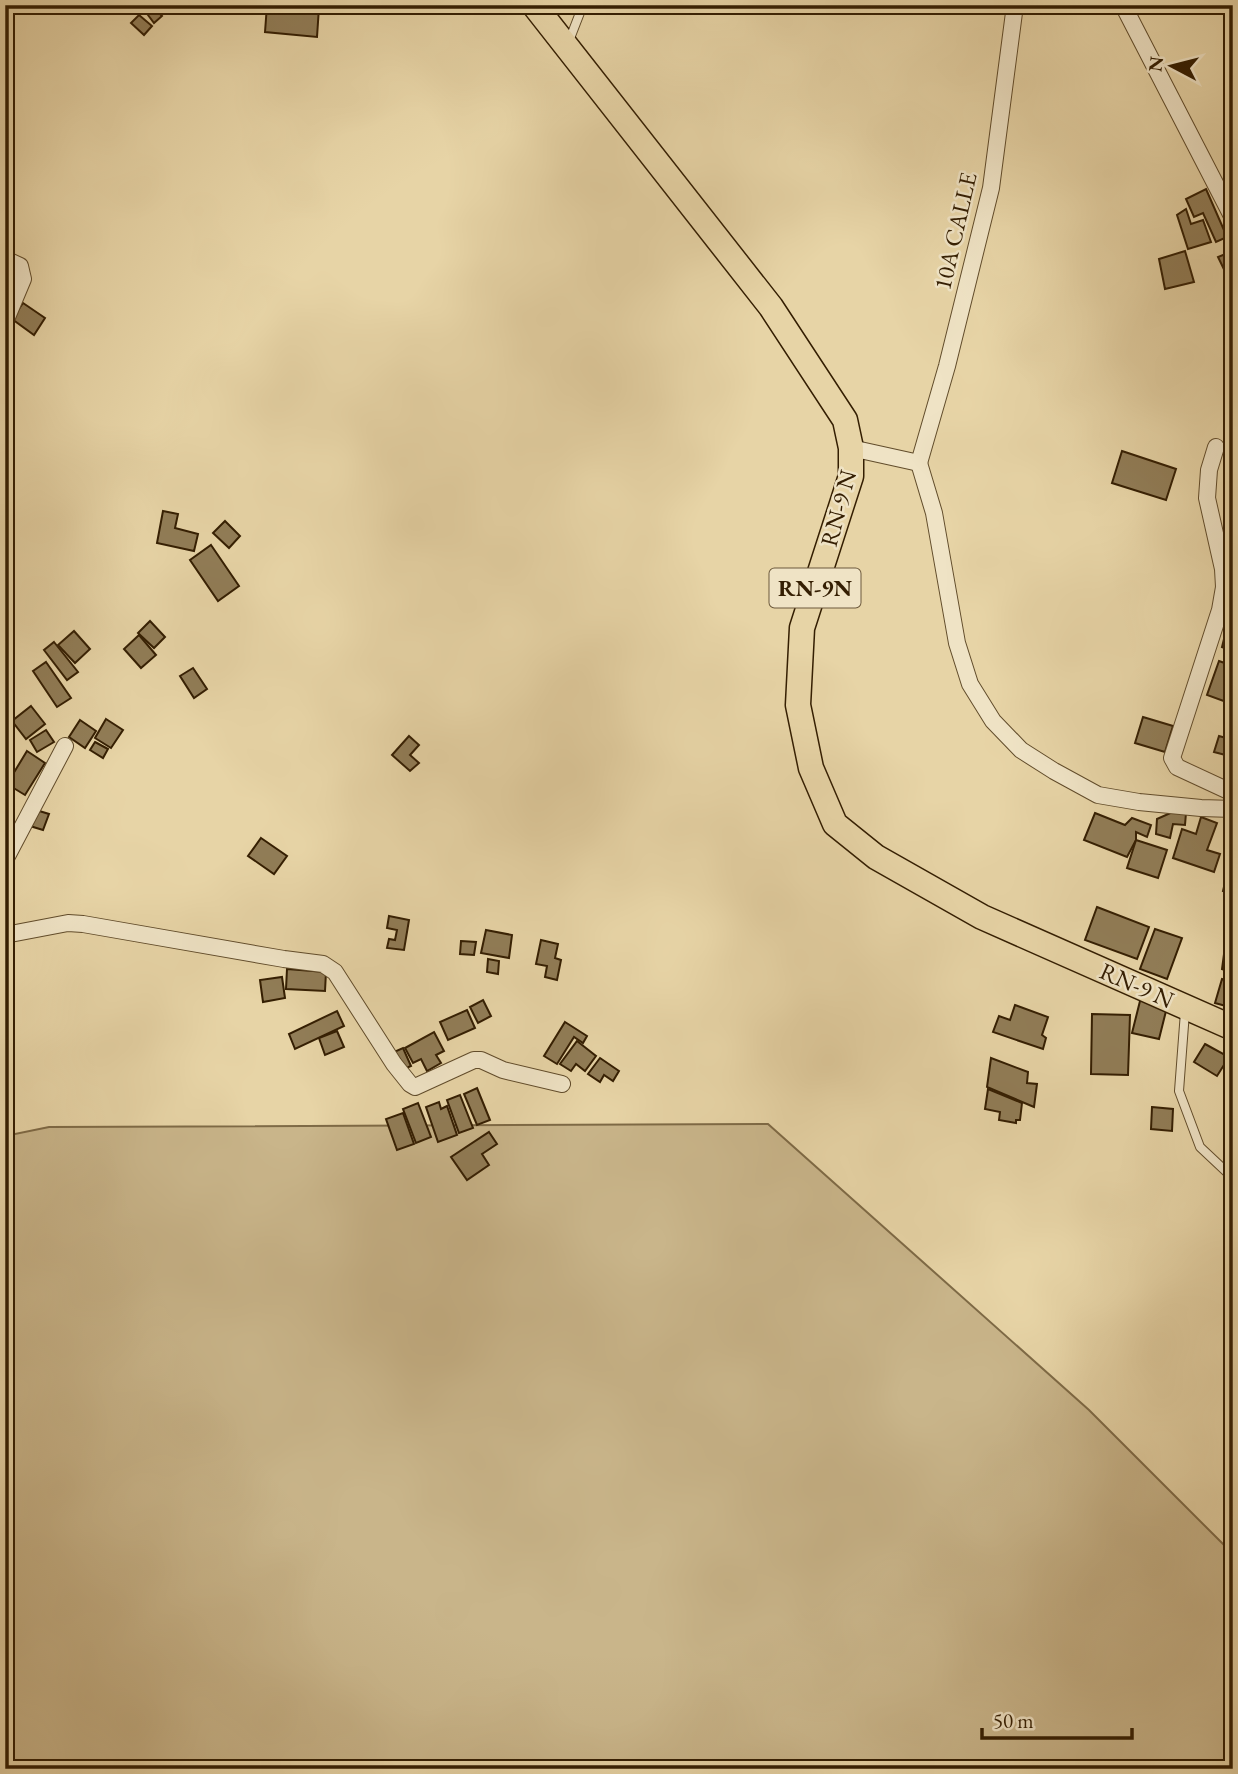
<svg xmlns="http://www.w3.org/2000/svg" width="1238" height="1774" viewBox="0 0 1238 1774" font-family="'EB Garamond',serif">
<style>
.green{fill:#c9b58a;stroke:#7e6a46;stroke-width:2}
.building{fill:#917d57;stroke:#341e02;stroke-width:2}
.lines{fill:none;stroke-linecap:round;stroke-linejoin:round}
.lane-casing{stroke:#614c2b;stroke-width:10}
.street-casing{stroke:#614c2b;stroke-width:18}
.primary-casing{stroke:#341e02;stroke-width:27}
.lane{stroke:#efe3c5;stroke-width:8}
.street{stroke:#efe3c5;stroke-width:16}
.primary{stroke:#e7d4a6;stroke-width:24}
.labels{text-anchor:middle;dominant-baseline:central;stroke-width:5;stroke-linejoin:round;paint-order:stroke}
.shield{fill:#efe3c5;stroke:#6c593c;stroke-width:2}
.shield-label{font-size:23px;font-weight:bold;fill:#341e02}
.street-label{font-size:24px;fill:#341e02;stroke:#efe3c5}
</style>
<rect width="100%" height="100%" fill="#e7d4a6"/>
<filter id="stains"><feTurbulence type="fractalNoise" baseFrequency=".00286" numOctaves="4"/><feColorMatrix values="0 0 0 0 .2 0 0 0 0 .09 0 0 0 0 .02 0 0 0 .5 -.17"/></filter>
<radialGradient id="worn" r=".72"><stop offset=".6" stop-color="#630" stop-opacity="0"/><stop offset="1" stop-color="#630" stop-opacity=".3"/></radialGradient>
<path class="green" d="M 768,1124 L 1089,1410 L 1233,1554 L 1233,1769 L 5,1769 L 5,1136 L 49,1127 Z"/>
<g class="building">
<path d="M 152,5 L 162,16 L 154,23 L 145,11 Z"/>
<path d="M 267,5 L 319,7 L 317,37 L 265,32 Z"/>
<path d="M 139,15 L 152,26 L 144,35 L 131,23 Z"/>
<path d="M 1206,189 L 1227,237 L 1216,242 L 1203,213 L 1194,217 L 1186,199 Z"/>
<path d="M 1186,209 L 1191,224 L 1203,220 L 1211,242 L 1188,249 L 1177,215 Z"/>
<path d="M 1185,251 L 1194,282 L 1165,289 L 1159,259 Z"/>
<path d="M 1233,251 L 1233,283 L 1231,284 L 1218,257 Z"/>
<path d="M 23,303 L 45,318 L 34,335 L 12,319 Z"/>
<path d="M 1122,451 L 1176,469 L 1166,500 L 1112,483 Z"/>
<path d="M 163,511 L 178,514 L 175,528 L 198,534 L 194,551 L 157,543 Z"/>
<path d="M 225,521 L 240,536 L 229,548 L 213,533 Z"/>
<path d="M 211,545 L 239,586 L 218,601 L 190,560 Z"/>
<path d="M 150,621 L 165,637 L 154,648 L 138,633 Z"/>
<path d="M 74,631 L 90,649 L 75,663 L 58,645 Z"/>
<path d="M 139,635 L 156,655 L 141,668 L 124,649 Z"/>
<path d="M 1225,635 L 1233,637 L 1233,651 L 1222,647 Z"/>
<path d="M 54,642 L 78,672 L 67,680 L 44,650 Z"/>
<path d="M 1219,661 L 1233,666 L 1232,704 L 1207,695 Z"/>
<path d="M 46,662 L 71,698 L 57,707 L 33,671 Z"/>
<path d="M 193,668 L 207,689 L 194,698 L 180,676 Z"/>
<path d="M 31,706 L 45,724 L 26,739 L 12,721 Z"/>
<path d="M 1143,717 L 1173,726 L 1165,752 L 1135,743 Z"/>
<path d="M 106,719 L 123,730 L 111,748 L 95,738 Z"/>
<path d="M 80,720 L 96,731 L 85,748 L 69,737 Z"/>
<path d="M 1230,727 L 1233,728 L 1233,757 L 1214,752 L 1219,736 L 1226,738 Z"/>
<path d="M 46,730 L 54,742 L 37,752 L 30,740 Z"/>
<path d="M 409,736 L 419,745 L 410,755 L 419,763 L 410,771 L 392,755 Z"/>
<path d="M 95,742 L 108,749 L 103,758 L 90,750 Z"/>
<path d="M 27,751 L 45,763 L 25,795 L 7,784 Z"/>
<path d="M 36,810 L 49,814 L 43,830 L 30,826 Z"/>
<path d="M 1177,810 L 1186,813 L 1185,825 L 1173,824 L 1170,838 L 1156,834 L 1157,819 Z"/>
<path d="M 1095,813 L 1125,825 L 1132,818 L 1151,825 L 1147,837 L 1136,832 L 1136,840 L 1127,857 L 1084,840 Z"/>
<path d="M 1201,817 L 1217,823 L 1207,850 L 1220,854 L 1214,872 L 1173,858 L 1182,829 L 1196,834 Z"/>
<path d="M 261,838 L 287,856 L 274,874 L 248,856 Z"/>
<path d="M 1136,840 L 1167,850 L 1158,878 L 1127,868 Z"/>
<path d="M 1233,849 L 1233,894 L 1223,891 Z"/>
<path d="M 1097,907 L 1149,927 L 1137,959 L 1085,940 Z"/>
<path d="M 389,916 L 409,920 L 404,950 L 387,948 L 389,939 L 395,940 L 397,930 L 387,928 Z"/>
<path d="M 1155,929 L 1182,938 L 1167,979 L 1140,969 Z"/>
<path d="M 486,930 L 512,935 L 509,958 L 481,953 Z"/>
<path d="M 541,940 L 558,944 L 555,958 L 561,960 L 557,980 L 545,977 L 547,966 L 536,964 Z"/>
<path d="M 461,941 L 476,942 L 474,955 L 460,954 Z"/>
<path d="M 1224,954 L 1233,955 L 1233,973 L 1222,969 Z"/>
<path d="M 488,959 L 499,961 L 498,974 L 487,972 Z"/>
<path d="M 287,969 L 326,972 L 325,991 L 286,989 Z"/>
<path d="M 282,977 L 285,998 L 263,1002 L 260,980 Z"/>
<path d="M 1222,979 L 1233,982 L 1233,1008 L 1215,1003 Z"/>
<path d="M 1141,997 L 1166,1011 L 1159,1039 L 1132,1033 Z"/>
<path d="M 483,1000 L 491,1016 L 478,1023 L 470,1007 Z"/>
<path d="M 1015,1005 L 1048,1017 L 1042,1035 L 1046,1038 L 1043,1049 L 993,1032 L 999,1016 L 1010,1020 Z"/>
<path d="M 467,1010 L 475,1028 L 448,1040 L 440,1022 Z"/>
<path d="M 337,1011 L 344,1026 L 295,1049 L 289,1034 Z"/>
<path d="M 1092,1014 L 1130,1015 L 1128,1075 L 1091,1074 Z"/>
<path d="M 565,1022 L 587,1036 L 583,1043 L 574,1037 L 557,1064 L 544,1056 Z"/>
<path d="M 337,1031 L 344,1047 L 325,1055 L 319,1038 Z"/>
<path d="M 434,1032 L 444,1051 L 436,1055 L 441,1063 L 427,1071 L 421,1059 L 413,1063 L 405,1048 Z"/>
<path d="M 577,1041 L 596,1056 L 585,1071 L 576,1064 L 571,1071 L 560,1064 Z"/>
<path d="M 1205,1044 L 1229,1057 L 1217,1076 L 1194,1062 Z"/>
<path d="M 403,1048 L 411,1066 L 402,1070 L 394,1052 Z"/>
<path d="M 600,1058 L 619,1071 L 613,1081 L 604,1075 L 600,1082 L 588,1074 Z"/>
<path d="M 991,1058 L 1028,1072 L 1027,1083 L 1037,1084 L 1034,1107 L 987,1087 Z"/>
<path d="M 477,1088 L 490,1120 L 477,1125 L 464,1094 Z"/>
<path d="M 988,1089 L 1022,1103 L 1020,1120 L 1016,1120 L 1016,1123 L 999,1120 L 1000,1112 L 985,1109 Z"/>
<path d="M 460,1095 L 473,1128 L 459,1133 L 447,1100 Z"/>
<path d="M 439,1102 L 441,1109 L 447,1106 L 457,1135 L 438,1142 L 426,1107 Z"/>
<path d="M 418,1103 L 431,1137 L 416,1143 L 403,1109 Z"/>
<path d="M 1152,1107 L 1173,1109 L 1172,1131 L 1151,1129 Z"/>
<path d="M 403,1113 L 414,1144 L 397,1150 L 386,1119 Z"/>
<path d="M 489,1132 L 497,1144 L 482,1154 L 489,1165 L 467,1180 L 451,1157 Z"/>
</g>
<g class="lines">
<defs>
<g id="lane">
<path d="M 569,41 L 583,5"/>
<path d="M 1185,1012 L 1179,1091 L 1200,1147 L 1233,1178"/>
</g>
<g id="street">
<path d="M 1123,5 L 1233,218"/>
<path d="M 5,259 L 20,266 L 23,279 L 5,322"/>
<path d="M 1216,447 L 1209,470 L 1207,498 L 1223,569 L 1224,587 L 1232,590"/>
<path d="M 851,448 L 919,463"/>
<path d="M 919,463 L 934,513 L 957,643 L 970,684 L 993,721 L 1021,750 L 1054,771 L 1098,795 L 1139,802 L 1201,808 L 1233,809"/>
<path d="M 919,463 L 947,366 L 991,188 L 1015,5"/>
<path d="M 1224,587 L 1220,610 L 1172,758 L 1177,767 L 1233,793"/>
<path d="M 5,860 L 65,746"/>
<path d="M 5,935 L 68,923 L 83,924 L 284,959 L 323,964 L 335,972 L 394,1064 L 410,1084 L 415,1087 L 474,1060 L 481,1060 L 503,1070 L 562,1084"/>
</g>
<path id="primary" d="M 534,5 L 771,307 L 845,420 L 851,448 L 851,476 L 802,628 L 798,705 L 811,768 L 835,824 L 876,857 L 982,917 L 1233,1028"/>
</defs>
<use href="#lane" class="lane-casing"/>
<use href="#street" class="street-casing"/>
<use href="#primary" class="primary-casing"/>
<use href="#lane" class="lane"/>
<use href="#street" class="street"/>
<use href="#primary" class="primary"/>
</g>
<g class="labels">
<rect class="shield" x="769.5" y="568.5" width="91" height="39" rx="5"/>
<g class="shield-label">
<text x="815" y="588">RN-9N</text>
</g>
<g class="street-label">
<text transform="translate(955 231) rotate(-77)">10A CALLE</text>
<text transform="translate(838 508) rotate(-75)">RN-9 N</text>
<text transform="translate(1137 985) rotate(24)">RN-9 N</text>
</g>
</g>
<rect width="1238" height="1774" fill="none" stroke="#e7d4a6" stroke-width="28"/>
<rect x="7" y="7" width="1224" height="1760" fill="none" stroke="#341e02" stroke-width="3.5"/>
<rect x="14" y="14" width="1210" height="1746" fill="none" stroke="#341e02" stroke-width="2"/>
<g transform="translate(1172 66) rotate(277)" stroke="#efe3c5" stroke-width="5" paint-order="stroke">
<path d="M0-5L12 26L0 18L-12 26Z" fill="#341e02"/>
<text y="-10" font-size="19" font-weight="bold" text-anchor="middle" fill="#341e02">N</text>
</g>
<path d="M982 1728v10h150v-10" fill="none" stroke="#341e02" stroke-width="3.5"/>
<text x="993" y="1728" font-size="21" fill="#341e02" stroke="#efe3c5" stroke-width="5" paint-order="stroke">50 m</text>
<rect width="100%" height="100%" filter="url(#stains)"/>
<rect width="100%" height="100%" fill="url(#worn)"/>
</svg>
